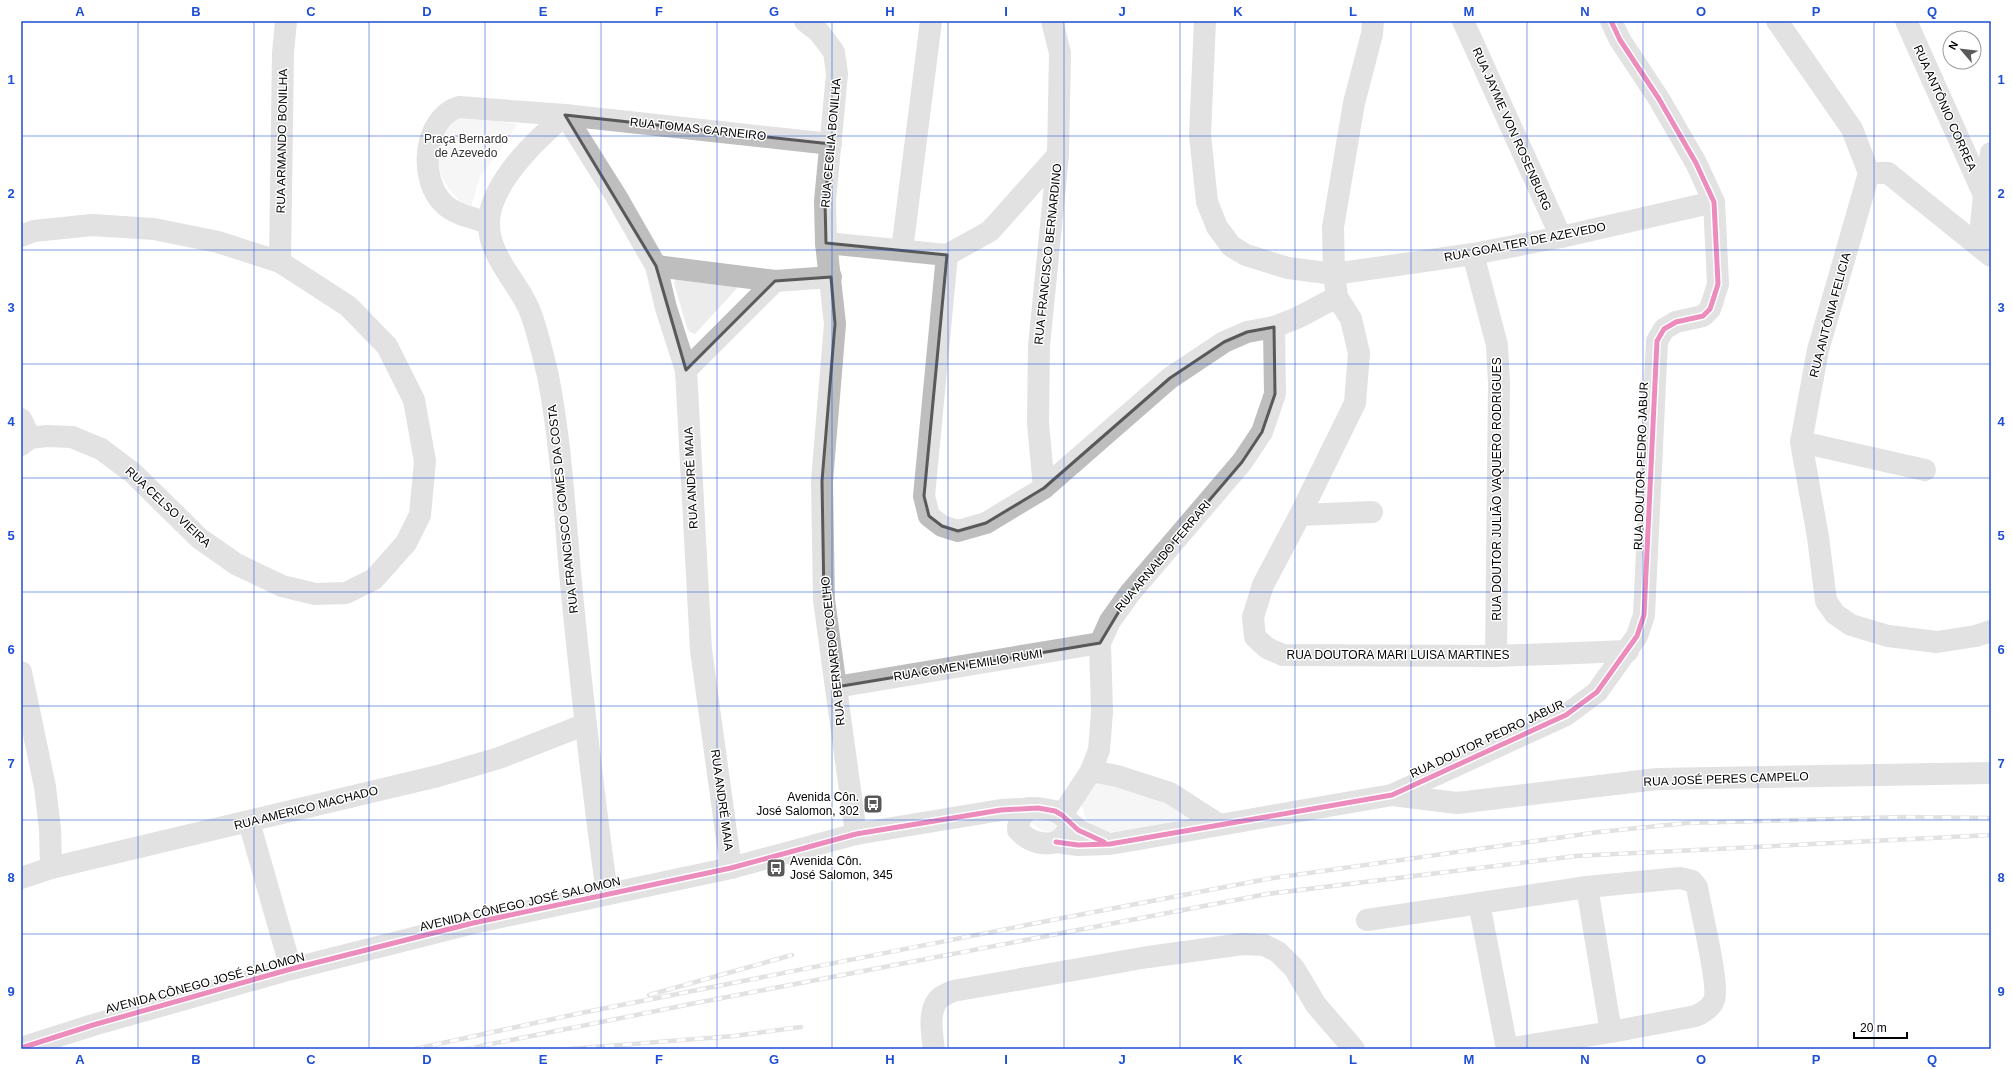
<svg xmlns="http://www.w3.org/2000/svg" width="2012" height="1070" viewBox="0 0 2012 1070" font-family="Arial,sans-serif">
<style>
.green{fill:#ececec}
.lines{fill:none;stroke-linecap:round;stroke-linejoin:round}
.minor{stroke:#bebebe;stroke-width:22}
.rail-casing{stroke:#bebebe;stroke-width:4.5}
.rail{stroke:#fff;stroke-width:3;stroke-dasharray:9;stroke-linecap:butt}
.cycleway-casing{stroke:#fff;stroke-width:8}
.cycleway{stroke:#d6006c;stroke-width:5}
.marked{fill:none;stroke:#595959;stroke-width:3;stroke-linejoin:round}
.grid{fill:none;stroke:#1d4ed8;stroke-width:1;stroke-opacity:0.55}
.labels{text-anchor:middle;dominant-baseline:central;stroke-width:3;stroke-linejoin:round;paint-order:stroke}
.street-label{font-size:12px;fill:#000;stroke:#fff}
.park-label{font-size:12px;fill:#333;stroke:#fff}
.poi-label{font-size:12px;fill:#000;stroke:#fff;text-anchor:end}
.neatline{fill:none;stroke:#1d4ed8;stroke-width:1.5}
.grid-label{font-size:13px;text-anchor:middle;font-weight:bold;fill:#1d4ed8}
</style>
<rect width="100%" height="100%" fill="#fff"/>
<g class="green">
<path d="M 473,117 L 518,124 L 480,177 L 471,207 L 466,207 C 441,182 438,177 438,141 L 456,119 Z"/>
<path d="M 676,278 L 740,285 L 695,334 L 690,332 L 687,328 L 674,283 Z"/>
<path d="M 1107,780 L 1137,785 L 1198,816 C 1180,820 1115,836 1101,831 C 1087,826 1084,815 1081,803 L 1092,784 Z"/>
<path d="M 1032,816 L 1063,819 L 1057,832 L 1043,831 L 1029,821 Z"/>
</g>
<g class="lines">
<g class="minor">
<path d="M 805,21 L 819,32 L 834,52 L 837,74 L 825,201 L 826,243 L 835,324 L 822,481 L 824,600 L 856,834"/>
<path d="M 1205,21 L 1200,135 L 1207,202 L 1217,227 L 1231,246 L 1246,255 L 1288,268 L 1334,274 L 1473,254 L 1561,237 L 1714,202"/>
<path d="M 1373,21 L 1372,34 L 1354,103 L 1333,227 L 1334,274 L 1337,297 L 1351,319 L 1359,353 L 1355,403 L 1300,515 L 1263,585 L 1253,617 L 1255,637 L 1267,648 L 1283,655 L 1496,656 L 1628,651"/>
<path d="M 1463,21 L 1561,237"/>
<path d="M 1777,21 L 1852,129 L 1869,173 L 1888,173 L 1991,256"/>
<path d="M 1906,21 L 1984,195"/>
<path d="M 565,115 C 537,139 492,181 489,220 C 487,255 516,279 529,309 C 536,325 544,359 548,376 C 562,448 565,521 572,594 C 582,694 593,793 607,893"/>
<path d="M 565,115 L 616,196 L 656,266 L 666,308 L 686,370 L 701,650 L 731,868"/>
<path d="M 1869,173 L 1818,350 L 1801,442 L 1818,537 L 1826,601 L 1835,614 L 1851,625 L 1888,636 L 1937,642 L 1976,636 L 1991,631"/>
<path d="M 489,223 C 474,218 455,215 444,204 C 418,180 423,118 459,107 L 565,115 L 831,144"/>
<path d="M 21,236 L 34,231 L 92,225 L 154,229 L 218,242 L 280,262 L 348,306 L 387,346 L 414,400 L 425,461 L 420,515 L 406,543 L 374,579 L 346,593 L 315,594 L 282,586 L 236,564 L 199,538 L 133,473 L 101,449 L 72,437 L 47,436 L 30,438 L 21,445"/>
<path d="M 826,243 L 947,255 L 990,231 L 1058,155"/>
<path d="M 1979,246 L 1984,195 L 1991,153"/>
<path d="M 902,250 L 931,21"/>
<path d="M 1473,254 L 1497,345 L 1499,383 L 1496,656"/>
<path d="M 947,255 L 924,496 L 929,516 L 942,526 L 958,531 L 986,523 L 1044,488 L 1170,378 L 1224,342 L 1247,332 L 1274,327 L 1297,318 L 1337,297"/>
<path d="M 280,262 L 283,53 L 286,21"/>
<path d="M 656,266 L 775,281 L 831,277"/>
<path d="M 686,370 L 775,281"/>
<path d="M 21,419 L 30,438"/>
<path d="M 1801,442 L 1925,470"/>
<path d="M 1044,488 L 1038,423 L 1039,346 L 1058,155 L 1060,53 L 1052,21"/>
<path d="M 1300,515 L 1372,512"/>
<path d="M 21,672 L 45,787 L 50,829 L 51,868"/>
<path d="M 836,687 L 1100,643"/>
<path d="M 1091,771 L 1117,776 L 1170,793 L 1218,824"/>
<path d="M 1392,795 L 1457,803 L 1657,779 L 1991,773"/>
<path d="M 1029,808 C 1022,815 1018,820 1018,830 C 1029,843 1055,851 1066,833"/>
<path d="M 1062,815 L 1091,771 L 1099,750 L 1102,712 L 1100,643 L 1110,621 L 1130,593 L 1242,462 L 1262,432 L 1275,394 L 1274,327"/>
<path d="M 249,822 L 291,969"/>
<path d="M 1056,842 L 1078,845 L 1110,844 L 1392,795 L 1566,715 L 1597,692 L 1637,636 L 1644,615 L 1657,341 L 1664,329 L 1676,322 L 1703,316 L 1710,309 L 1713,300 L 1718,284 L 1714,202 L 1696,163 L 1659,99 L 1620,40 L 1611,21"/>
<path d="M 21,878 L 51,868 L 438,776 L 499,758 L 586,724"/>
<path d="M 1587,887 L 1611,1032"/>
<path d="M 1479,903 L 1507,1049"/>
<path d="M 1367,920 L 1587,887 L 1680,878 L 1692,881 L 1697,887 C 1700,907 1720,986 1714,1000 C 1711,1008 1704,1012 1696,1016 L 1611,1032 L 1507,1049"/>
<path d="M 21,1048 L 93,1025 L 291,969 L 473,923 L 731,868 L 856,834 L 1001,810 L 1038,808 L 1055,811 L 1062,815 L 1078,830 L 1104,842"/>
<path d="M 934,1049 C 932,1034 927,1008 941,997 C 944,995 949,993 953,991 L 1148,957 L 1243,944 L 1264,945 L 1278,952 L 1294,968 L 1316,1005 L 1354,1049"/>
</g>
<defs>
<g id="rail">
<path d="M 649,995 L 792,955"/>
<path d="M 415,1049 L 581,1013 L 1042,922 L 1267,879 L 1599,832 L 1687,823 L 1903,817 L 1991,818"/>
<path d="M 466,1049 L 701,1002 L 1267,894 L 1576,856 L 1991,835"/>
<path d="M 569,1049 L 734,1036 L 801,1027"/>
</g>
</defs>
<use href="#rail" class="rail-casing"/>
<use href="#rail" class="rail"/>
<defs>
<g id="cycleway">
<path d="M 1056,842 L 1078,845 L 1110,844 L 1392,795 L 1566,715 L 1597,692 L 1637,636 L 1644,615 L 1657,341 L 1664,329 L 1676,322 L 1703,316 L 1710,309 L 1713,300 L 1718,284 L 1714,202 L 1696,163 L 1659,99 L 1620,40 L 1611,21"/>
<path d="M 21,1048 L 93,1025 L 291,969 L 473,923 L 731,868 L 856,834 L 1001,810 L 1038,808 L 1055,811 L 1062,815 L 1078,830 L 1104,842"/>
</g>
</defs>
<use href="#cycleway" class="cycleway-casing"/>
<use href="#cycleway" class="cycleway"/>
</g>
<path d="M0 0H2012V1070H0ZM 565,115 L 831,144 L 825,201 L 826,243 L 947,255 L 924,496 L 929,516 L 942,526 L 958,531 L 986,523 L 1044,488 L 1170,378 L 1224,342 L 1247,332 L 1274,327 L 1275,394 L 1262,432 L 1242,462 L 1130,593 L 1100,643 L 836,687 L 824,600 L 822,481 L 835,324 L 831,277 L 775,281 L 686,370 L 656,266 Z" fill="#fff" fill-opacity=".55" fill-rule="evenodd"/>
<path class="marked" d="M 565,115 L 831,144 L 825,201 L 826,243 L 947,255 L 924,496 L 929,516 L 942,526 L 958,531 L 986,523 L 1044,488 L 1170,378 L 1224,342 L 1247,332 L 1274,327 L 1275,394 L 1262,432 L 1242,462 L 1130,593 L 1100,643 L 836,687 L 824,600 L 822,481 L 835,324 L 831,277 L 775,281 L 686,370 L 656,266 Z"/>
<path class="grid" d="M 138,21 L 138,1049M 254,21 L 254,1049M 369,21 L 369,1049M 485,21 L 485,1049M 601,21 L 601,1049M 717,21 L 717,1049M 832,21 L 832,1049M 948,21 L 948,1049M 1064,21 L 1064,1049M 1180,21 L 1180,1049M 1295,21 L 1295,1049M 1411,21 L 1411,1049M 1527,21 L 1527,1049M 1643,21 L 1643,1049M 1758,21 L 1758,1049M 1874,21 L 1874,1049M 21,136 L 1991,136M 21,250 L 1991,250M 21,364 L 1991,364M 21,478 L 1991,478M 21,592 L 1991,592M 21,706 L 1991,706M 21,820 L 1991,820M 21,934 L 1991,934"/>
<defs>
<symbol id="bus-square" viewBox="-11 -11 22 22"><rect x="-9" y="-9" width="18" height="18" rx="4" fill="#595959" stroke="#fff"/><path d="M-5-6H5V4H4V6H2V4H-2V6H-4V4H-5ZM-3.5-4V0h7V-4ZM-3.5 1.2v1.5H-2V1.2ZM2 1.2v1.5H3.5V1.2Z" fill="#fff"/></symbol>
</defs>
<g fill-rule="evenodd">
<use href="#bus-square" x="862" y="793" width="22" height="22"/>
<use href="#bus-square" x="765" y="857" width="22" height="22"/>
</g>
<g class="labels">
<g class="street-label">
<text transform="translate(1945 108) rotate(66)">RUA ANTÔNIO CORREA</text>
<text transform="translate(698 129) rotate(6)">RUA TOMAS CARNEIRO</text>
<text transform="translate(1512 129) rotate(66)">RUA JAYME VON ROSENBURG</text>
<text transform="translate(282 141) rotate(-89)">RUA ARMANDO BONILHA</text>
<text transform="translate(831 143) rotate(-85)">RUA CECILIA BONILHA</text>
<text transform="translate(1525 242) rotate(-11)">RUA GOALTER DE AZEVEDO</text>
<text transform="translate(1048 254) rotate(-84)">RUA FRANCISCO BERNARDINO</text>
<text transform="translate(1830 315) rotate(-75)">RUA ANTÔNIA FELICIA</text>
<text transform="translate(1641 466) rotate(-88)">RUA DOUTOR PEDRO JABUR</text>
<text transform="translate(691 478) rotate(-93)">RUA ANDRÉ MAIA</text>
<text transform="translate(1497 489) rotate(-90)">RUA DOUTOR JULIÃO VAQUERO RODRIGUES</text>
<text transform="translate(168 507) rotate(43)">RUA CELSO VIEIRA</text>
<text transform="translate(563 509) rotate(-96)">RUA FRANCISCO GOMES DA COSTA</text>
<text transform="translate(1163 556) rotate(-50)">RUA ARNALDO FERRARI</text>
<text transform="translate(833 651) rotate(-96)">RUA BERNARDO COELHO</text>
<text x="1398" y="655">RUA DOUTORA MARI LUISA MARTINES</text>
<text transform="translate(968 665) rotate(-9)">RUA COMEN EMILIO RUMI</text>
<text transform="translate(1487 739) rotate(-25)">RUA DOUTOR PEDRO JABUR</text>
<text transform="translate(1726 779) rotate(-2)">RUA JOSÉ PERES CAMPELO</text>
<text transform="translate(722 800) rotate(82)">RUA ANDRÉ MAIA</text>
<text transform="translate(306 808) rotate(-14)">RUA AMERICO MACHADO</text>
<text transform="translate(520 904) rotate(-13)">AVENIDA CÔNEGO JOSÉ SALOMON</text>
<text transform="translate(205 983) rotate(-15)">AVENIDA CÔNEGO JOSÉ SALOMON</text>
</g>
<g class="park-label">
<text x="466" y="139">Praça Bernardo<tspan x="466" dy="14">de Azevedo</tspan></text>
</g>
<g class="poi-label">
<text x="859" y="797">Avenida Côn.<tspan x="859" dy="14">José Salomon, 302</tspan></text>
<text x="790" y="861" text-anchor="start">Avenida Côn.<tspan x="790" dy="14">José Salomon, 345</tspan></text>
</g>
</g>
<rect width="2012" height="1070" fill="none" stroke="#ffffff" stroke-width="44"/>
<g transform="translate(1962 50) rotate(298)"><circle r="19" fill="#ffffff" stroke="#999999"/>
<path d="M0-3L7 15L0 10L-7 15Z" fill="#595959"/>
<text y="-6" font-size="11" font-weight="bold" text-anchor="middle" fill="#000000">N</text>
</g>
<path d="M1854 1032v6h53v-6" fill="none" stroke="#000000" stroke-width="2"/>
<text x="1860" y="1032" font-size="12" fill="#000000" stroke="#ffffff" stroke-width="3" paint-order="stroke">20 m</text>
<rect x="22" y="22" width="1968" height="1026" class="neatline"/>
<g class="grid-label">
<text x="80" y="16">A</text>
<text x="196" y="16">B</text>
<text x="311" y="16">C</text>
<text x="427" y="16">D</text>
<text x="543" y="16">E</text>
<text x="659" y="16">F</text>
<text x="774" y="16">G</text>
<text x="890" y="16">H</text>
<text x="1006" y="16">I</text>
<text x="1122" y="16">J</text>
<text x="1238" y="16">K</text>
<text x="1353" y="16">L</text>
<text x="1469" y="16">M</text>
<text x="1585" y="16">N</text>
<text x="1701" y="16">O</text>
<text x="1816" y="16">P</text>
<text x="1932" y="16">Q</text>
<text x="11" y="84">1</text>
<text x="2001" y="84">1</text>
<text x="11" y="198">2</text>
<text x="2001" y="198">2</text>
<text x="11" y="312">3</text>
<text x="2001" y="312">3</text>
<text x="11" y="426">4</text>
<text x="2001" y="426">4</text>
<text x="11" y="540">5</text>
<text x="2001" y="540">5</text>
<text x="11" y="654">6</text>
<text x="2001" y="654">6</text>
<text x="11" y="768">7</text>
<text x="2001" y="768">7</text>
<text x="11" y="882">8</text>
<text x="2001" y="882">8</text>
<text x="11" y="996">9</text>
<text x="2001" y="996">9</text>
<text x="80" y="1064">A</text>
<text x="196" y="1064">B</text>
<text x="311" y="1064">C</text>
<text x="427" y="1064">D</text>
<text x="543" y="1064">E</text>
<text x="659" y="1064">F</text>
<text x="774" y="1064">G</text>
<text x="890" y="1064">H</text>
<text x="1006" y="1064">I</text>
<text x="1122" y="1064">J</text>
<text x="1238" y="1064">K</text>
<text x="1353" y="1064">L</text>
<text x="1469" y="1064">M</text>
<text x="1585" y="1064">N</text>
<text x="1701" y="1064">O</text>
<text x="1816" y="1064">P</text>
<text x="1932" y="1064">Q</text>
</g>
</svg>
